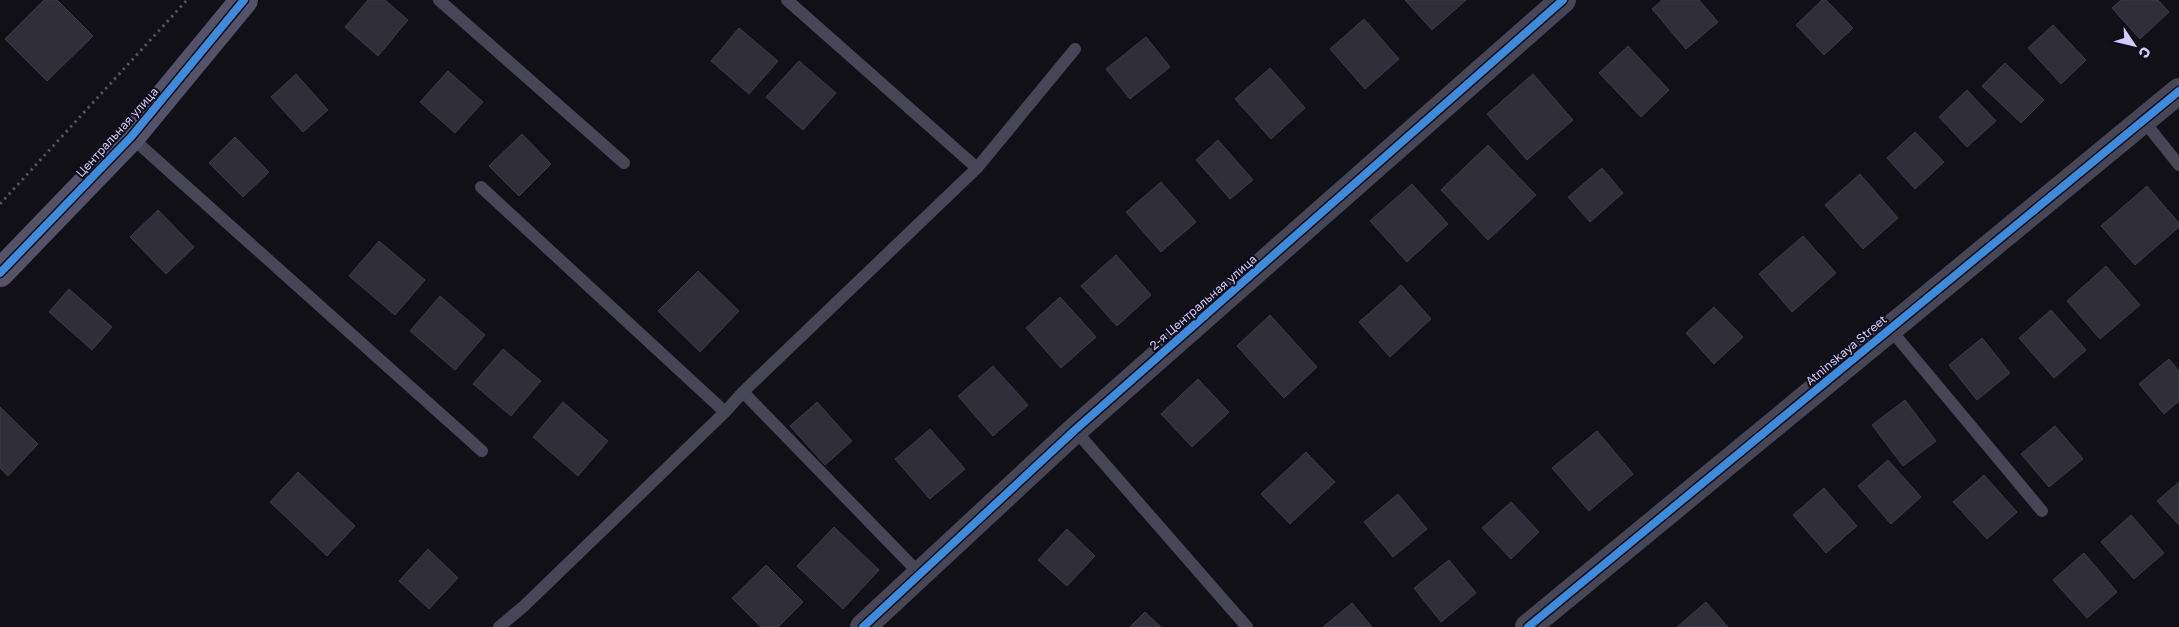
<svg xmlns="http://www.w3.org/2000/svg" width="2179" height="627" viewBox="0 0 2179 627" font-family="'Golos Text',sans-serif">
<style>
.building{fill:#2f2e39;stroke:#3d3b4a}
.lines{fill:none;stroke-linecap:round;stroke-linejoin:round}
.path{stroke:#49555e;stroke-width:3;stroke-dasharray:2.5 4;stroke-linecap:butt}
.lane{stroke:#474657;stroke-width:12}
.street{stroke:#474657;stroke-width:26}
.secondary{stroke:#535269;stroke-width:28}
.cycleway-casing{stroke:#0f0d1a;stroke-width:11}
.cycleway{stroke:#408adc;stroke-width:8}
.labels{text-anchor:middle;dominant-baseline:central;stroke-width:4;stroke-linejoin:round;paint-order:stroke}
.street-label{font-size:12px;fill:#d1cdf8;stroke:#0f0d1a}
</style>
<rect width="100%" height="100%" fill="#111017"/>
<g class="building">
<path d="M 44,0 L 57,0 L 93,36 L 47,81 L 5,39 Z"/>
<path d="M 368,0 L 385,0 L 408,20 L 378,56 L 345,27 Z"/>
<path d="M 1405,0 L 1466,0 L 1432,30 Z"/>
<path d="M 1662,0 L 1699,0 L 1718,22 L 1686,49 L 1652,9 Z"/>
<path d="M 1822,0 L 1826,0 L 1853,28 L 1824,55 L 1796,25 Z"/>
<path d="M 2121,0 L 2158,0 L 2169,12 L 2140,39 L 2112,8 Z"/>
<path d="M 1364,19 L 1399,59 L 1365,89 L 1330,49 Z"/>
<path d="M 2053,25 L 2086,60 L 2061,84 L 2028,48 Z"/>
<path d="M 739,28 L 778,61 L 749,94 L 711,61 Z"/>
<path d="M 1146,37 L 1170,67 L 1130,99 L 1106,69 Z"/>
<path d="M 1628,46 L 1669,90 L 1641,117 L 1599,73 Z"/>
<path d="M 799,61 L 836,93 L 803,130 L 766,97 Z"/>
<path d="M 2005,63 L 2044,100 L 2021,123 L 1982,86 Z"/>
<path d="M 1270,68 L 1305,108 L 1271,139 L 1235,99 Z"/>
<path d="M 448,71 L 483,102 L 455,133 L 420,102 Z"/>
<path d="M 296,74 L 328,110 L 303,132 L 271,97 Z"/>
<path d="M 1533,74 L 1573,120 L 1527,160 L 1487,114 Z"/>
<path d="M 1967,90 L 1996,121 L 1967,147 L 1939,117 Z"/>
<path d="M 1915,132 L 1944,162 L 1915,189 L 1887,158 Z"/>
<path d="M 522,134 L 551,164 L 519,196 L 489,166 Z"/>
<path d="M 235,137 L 269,172 L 243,197 L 209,163 Z"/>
<path d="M 1218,140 L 1253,180 L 1230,199 L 1196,160 Z"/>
<path d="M 1488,145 L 1536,195 L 1488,240 L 1441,190 Z"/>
<path d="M 1602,168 L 1623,193 L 1590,222 L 1568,197 Z"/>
<path d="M 1860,174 L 1898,218 L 1863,249 L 1825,205 Z"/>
<path d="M 1161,182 L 1196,222 L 1161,252 L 1126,212 Z"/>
<path d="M 1412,184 L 1448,224 L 1407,262 L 1370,221 Z"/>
<path d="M 2147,186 L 2179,223 L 2179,227 L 2135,265 L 2101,226 Z"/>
<path d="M 158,210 L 194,247 L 166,274 L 130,237 Z"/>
<path d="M 1803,236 L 1836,273 L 1792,312 L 1759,274 Z"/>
<path d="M 379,241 L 425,280 L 395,315 L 349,276 Z"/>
<path d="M 1116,255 L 1151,295 L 1117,326 L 1081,286 Z"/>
<path d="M 2106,266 L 2140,305 L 2100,339 L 2067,301 Z"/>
<path d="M 698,271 L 739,311 L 700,352 L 658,311 Z"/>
<path d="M 1401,285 L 1431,319 L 1390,357 L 1359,322 Z"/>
<path d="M 69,289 L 112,327 L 92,350 L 49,312 Z"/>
<path d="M 440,296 L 485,335 L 455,370 L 410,331 Z"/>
<path d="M 1060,297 L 1096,337 L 1061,368 L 1026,328 Z"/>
<path d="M 1714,307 L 1743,337 L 1714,364 L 1686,333 Z"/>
<path d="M 2051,310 L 2086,350 L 2054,378 L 2019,338 Z"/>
<path d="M 1270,315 L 1317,367 L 1284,398 L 1237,346 Z"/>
<path d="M 1982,338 L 2010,373 L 1977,400 L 1949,365 Z"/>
<path d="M 503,349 L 541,381 L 511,416 L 473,384 Z"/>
<path d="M 2169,359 L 2179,371 L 2179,401 L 2164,414 L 2139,384 Z"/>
<path d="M 993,366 L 1028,405 L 993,436 L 958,396 Z"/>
<path d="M 1198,379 L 1229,412 L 1192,447 L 1161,414 Z"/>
<path d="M 1905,400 L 1936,441 L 1903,466 L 1872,425 Z"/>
<path d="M 563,402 L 608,441 L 578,476 L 533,437 Z"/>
<path d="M 817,402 L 852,441 L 825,465 L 790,426 Z"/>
<path d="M 0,407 L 38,444 L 8,476 L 0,468 Z"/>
<path d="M 2055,426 L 2083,459 L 2049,487 L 2021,454 Z"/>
<path d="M 930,429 L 965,469 L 930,499 L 895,459 Z"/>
<path d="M 1597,431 L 1633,474 L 1589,511 L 1552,468 Z"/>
<path d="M 1306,452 L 1335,482 L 1290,524 L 1261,494 Z"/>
<path d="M 1888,460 L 1921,497 L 1891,524 L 1858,486 Z"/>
<path d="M 298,472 L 355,526 L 327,556 L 270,502 Z"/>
<path d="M 1984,475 L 2017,512 L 1987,539 L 1953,502 Z"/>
<path d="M 2179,482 L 2179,525 L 2157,501 Z"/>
<path d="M 1824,488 L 1857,526 L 1826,553 L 1793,515 Z"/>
<path d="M 1398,494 L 1427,529 L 1393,557 L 1364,522 Z"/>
<path d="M 1511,502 L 1539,532 L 1511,559 L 1482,528 Z"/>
<path d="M 2131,515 L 2164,553 L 2134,579 L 2101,542 Z"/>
<path d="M 834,527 L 879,570 L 843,609 L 797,566 Z"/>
<path d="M 1067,529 L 1095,556 L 1067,586 L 1038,560 Z"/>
<path d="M 428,549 L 458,578 L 429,609 L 399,581 Z"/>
<path d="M 2084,553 L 2117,592 L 2087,618 L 2053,580 Z"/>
<path d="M 1449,560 L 1476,593 L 1441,622 L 1414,588 Z"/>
<path d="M 766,565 L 803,602 L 778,627 L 761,627 L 732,598 Z"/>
<path d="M 1706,602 L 1728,627 L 1677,627 Z"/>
<path d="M 1352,603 L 1372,627 L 1323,627 Z"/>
<path d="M 1145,612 L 1161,627 L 1130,627 Z"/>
</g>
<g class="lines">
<path class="path" d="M 0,204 L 187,0"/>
<g class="lane">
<path d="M 439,0 L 624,163"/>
<path d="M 787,0 L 977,168"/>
<path d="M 2143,120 L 2179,165"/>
<path d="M 131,137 L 482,451"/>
<path d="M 481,187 L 725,412"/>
<path d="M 1890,329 L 2042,511"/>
<path d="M 743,392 L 920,574"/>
<path d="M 1075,430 L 1247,627"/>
<path d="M 499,627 L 524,606 L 725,412 L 743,392 L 977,168 L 1075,49"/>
</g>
<g class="street">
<path d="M 863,627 L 1075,430 L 1563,0"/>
<path d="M 1528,627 L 2179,91"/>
</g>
<path class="secondary" d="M 0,273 L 131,137 L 244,0"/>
<defs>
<g id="cycleway">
<path d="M 0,273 L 131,137 L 244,0"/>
<path d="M 863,627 L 1075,430 L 1563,0"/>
<path d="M 1528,627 L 2179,91"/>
</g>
</defs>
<use href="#cycleway" class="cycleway-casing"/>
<use href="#cycleway" class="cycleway"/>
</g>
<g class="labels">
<g class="street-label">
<text transform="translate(117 132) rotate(-48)">Центральная улица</text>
<text transform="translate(1203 302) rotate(-41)">2-я Центральная улица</text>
<text transform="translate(1846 350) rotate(-40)">Atninskaya Street</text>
</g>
</g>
<g transform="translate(2134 45) rotate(125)" stroke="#0f0d1a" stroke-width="4" paint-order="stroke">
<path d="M0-4L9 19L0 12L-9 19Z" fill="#d1cdf8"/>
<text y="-8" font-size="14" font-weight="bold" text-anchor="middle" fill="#d1cdf8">С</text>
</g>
</svg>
